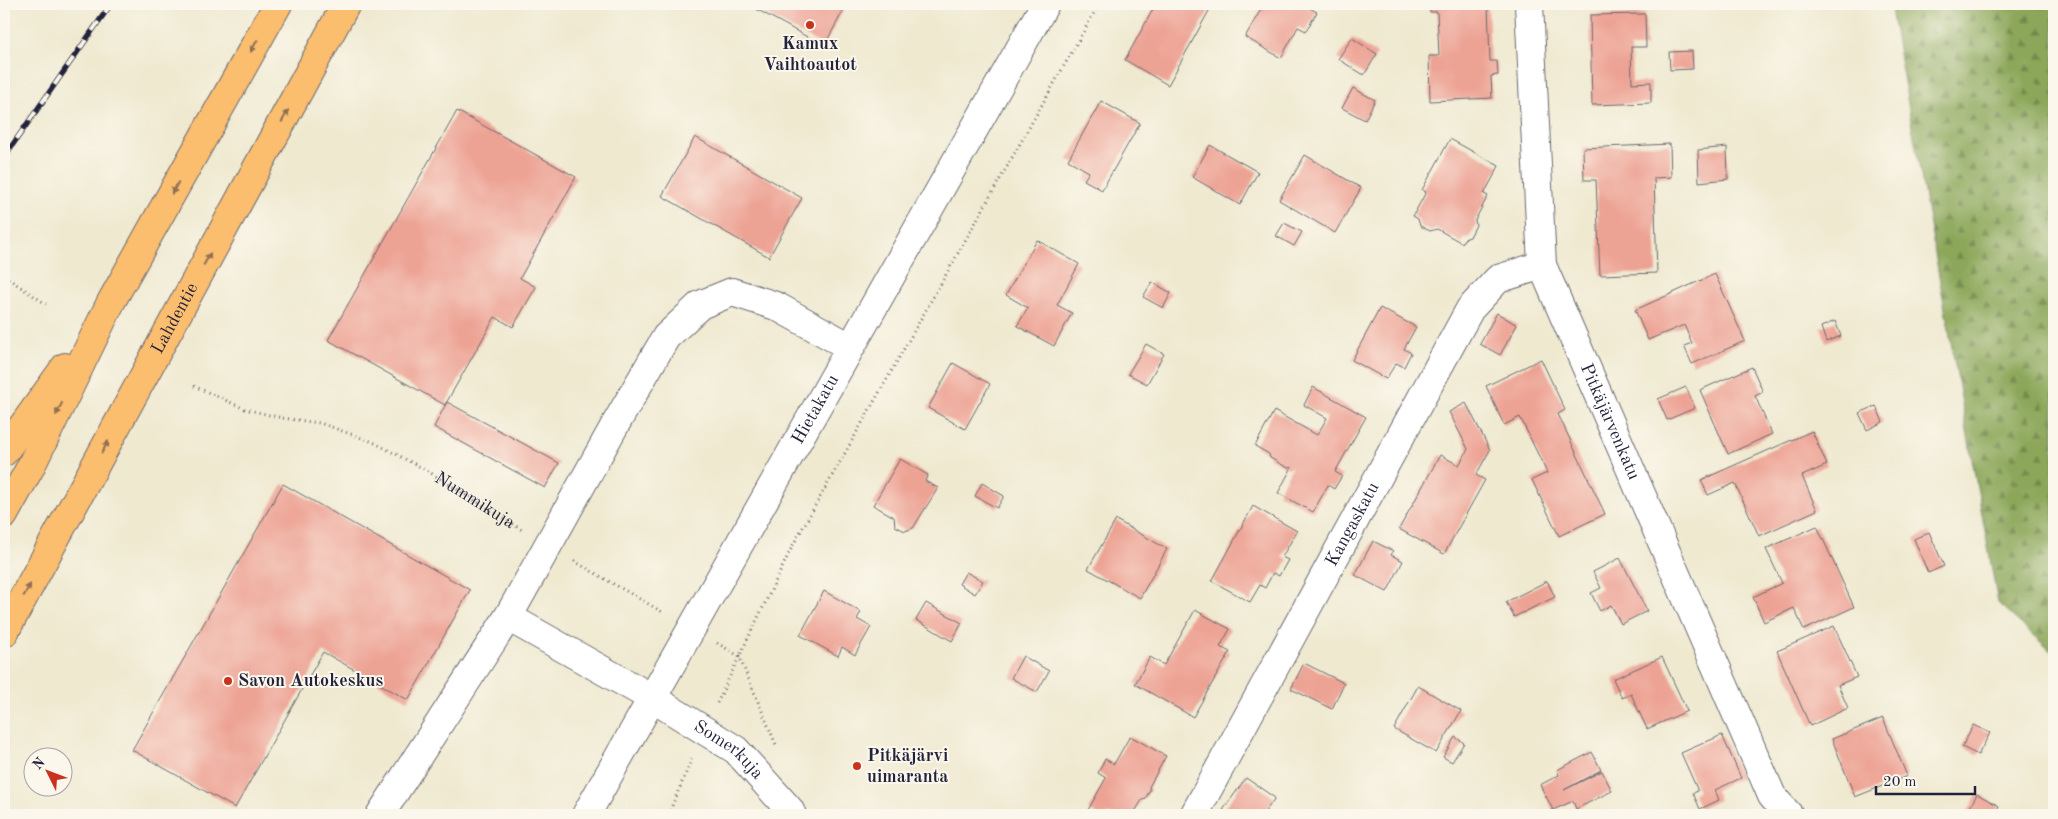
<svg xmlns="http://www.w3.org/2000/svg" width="2058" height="819" viewBox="0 0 2058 819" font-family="'Old Standard TT',serif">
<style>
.forest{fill:url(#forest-firs);stroke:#57644a}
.building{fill:#eda394}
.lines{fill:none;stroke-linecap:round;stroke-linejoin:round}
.minor-casing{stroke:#6a686f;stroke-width:30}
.highway-casing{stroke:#6a686f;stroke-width:30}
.path{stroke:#6a686f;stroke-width:3;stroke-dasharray:1 4;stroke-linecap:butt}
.minor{stroke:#fff;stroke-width:28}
.highway{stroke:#fbbd6e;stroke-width:28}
.rail-casing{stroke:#22223b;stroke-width:5.5}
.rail{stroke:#fbf7ec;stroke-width:4;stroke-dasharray:11;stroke-linecap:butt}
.oneway{fill:#8e7054}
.poi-dot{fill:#c8321e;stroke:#fbf7ec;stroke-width:2}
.labels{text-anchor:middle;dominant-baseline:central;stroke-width:4;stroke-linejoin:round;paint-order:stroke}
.poi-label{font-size:18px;font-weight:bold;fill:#22223b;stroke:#fbf7ec;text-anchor:start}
.street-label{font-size:18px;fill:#22223b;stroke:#fbf7ec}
</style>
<defs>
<pattern id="forest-firs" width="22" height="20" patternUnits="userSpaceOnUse" patternTransform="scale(1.25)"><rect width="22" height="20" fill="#8ca75a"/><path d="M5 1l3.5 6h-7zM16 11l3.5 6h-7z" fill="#72884c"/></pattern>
</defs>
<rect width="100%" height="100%" fill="#fbf7ec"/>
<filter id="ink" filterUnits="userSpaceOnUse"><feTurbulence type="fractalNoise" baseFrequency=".02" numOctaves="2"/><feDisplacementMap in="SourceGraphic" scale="10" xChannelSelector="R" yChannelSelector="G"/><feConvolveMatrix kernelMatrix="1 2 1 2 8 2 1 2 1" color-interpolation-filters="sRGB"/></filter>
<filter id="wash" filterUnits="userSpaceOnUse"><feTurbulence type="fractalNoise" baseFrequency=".0096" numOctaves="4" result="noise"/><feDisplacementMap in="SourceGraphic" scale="20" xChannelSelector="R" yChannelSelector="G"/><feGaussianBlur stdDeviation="1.12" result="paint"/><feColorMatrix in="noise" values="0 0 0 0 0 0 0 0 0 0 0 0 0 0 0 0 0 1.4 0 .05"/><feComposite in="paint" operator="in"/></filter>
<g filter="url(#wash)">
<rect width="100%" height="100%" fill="#efe9d0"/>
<path class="forest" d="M 1890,4 L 2054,4 L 2054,654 L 1998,603 Z"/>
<g id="blocks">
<g class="building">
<path d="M 747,4 L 847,4 L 824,46 Z"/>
<path d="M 1156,4 L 1201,4 L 1210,9 L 1168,85 L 1125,60 Z"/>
<path d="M 1264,4 L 1301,4 L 1317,12 L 1306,31 L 1298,27 L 1281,58 L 1245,37 Z"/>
<path d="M 1429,4 L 1488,4 L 1490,61 L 1497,61 L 1498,75 L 1491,76 L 1492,98 L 1430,101 L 1429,56 L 1439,56 L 1437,12 L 1430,12 Z"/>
<path d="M 1645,14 L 1646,47 L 1631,47 L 1632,83 L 1651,82 L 1651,103 L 1592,105 L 1590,15 Z"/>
<path d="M 1352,38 L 1377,54 L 1364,75 L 1338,59 Z"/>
<path d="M 1692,51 L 1693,69 L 1670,70 L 1669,52 Z"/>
<path d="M 1353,88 L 1375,100 L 1365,120 L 1342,108 Z"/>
<path d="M 1101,101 L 1140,123 L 1102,190 L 1084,180 L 1089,172 L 1068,160 Z"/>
<path d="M 457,111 L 576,177 L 520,278 L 536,287 L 513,327 L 495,317 L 445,405 L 328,340 Z"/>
<path d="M 695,137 L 802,198 L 769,257 L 662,196 Z"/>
<path d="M 1450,139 L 1499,166 L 1484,194 L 1488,196 L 1475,220 L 1476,225 L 1470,237 L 1464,239 L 1462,243 L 1437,229 L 1430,231 L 1420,226 L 1418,219 L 1413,216 L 1426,192 L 1422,190 Z"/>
<path d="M 1670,144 L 1671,177 L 1654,178 L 1657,273 L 1600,275 L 1596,180 L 1584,180 L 1583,148 Z"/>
<path d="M 1210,145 L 1258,172 L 1240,205 L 1192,177 Z"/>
<path d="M 1727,147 L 1728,179 L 1699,182 L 1698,150 Z"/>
<path d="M 1305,155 L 1361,188 L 1335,233 L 1279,200 Z"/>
<path d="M 1284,223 L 1302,232 L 1294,246 L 1276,236 Z"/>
<path d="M 1037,240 L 1079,264 L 1057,305 L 1072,313 L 1054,346 L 1017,326 L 1028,308 L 1006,295 Z"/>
<path d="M 1715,274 L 1745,341 L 1692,364 L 1684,346 L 1692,343 L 1684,325 L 1648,340 L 1635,310 Z"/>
<path d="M 1152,282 L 1171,293 L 1163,308 L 1143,297 Z"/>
<path d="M 1380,308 L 1416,327 L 1404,349 L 1411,353 L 1404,367 L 1396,363 L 1386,379 L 1352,360 Z"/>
<path d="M 1497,313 L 1517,325 L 1500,355 L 1480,344 Z"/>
<path d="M 1835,321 L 1841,336 L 1826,342 L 1821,327 Z"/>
<path d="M 1146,344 L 1164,354 L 1147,384 L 1128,374 Z"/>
<path d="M 1541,359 L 1565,410 L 1558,414 L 1605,514 L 1559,536 L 1532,480 L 1547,473 L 1520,417 L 1504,425 L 1486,386 Z"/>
<path d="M 953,363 L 990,384 L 965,429 L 928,408 Z"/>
<path d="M 1752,367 L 1763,392 L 1755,396 L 1772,434 L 1728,454 L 1700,390 Z"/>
<path d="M 1313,387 L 1366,417 L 1335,472 L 1342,476 L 1334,489 L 1328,485 L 1313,512 L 1278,493 L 1292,467 L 1288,468 L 1270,458 L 1269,454 L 1255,446 L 1274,411 L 1317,435 L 1327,418 L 1304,405 Z"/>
<path d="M 1686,387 L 1695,408 L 1667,420 L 1658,399 Z"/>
<path d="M 447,402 L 559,463 L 545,488 L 434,427 Z"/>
<path d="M 1466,403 L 1490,450 L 1476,475 L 1485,480 L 1444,554 L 1399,529 L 1440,455 L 1459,465 L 1468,449 L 1449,412 Z"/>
<path d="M 1876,406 L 1883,422 L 1867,430 L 1859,413 Z"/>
<path d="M 1812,431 L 1827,465 L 1802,476 L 1817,510 L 1759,536 L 1735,483 L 1708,495 L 1701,480 Z"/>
<path d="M 900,459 L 928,475 L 925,481 L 938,488 L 913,528 L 905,531 L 895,526 L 894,517 L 873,505 Z"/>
<path d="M 982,483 L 1004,496 L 997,508 L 975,496 Z"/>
<path d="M 283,484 L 470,590 L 408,700 L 323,652 L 235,808 L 132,750 Z"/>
<path d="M 1253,506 L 1297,531 L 1282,557 L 1288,560 L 1279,576 L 1273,573 L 1265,588 L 1260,585 L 1250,602 L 1212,581 Z"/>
<path d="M 1116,520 L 1167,549 L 1140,598 L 1088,569 Z"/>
<path d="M 1817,526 L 1854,607 L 1804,630 L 1794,608 L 1764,622 L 1753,597 L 1782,583 L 1766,549 Z"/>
<path d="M 1929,532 L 1944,566 L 1928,573 L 1914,539 Z"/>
<path d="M 1373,541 L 1393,551 L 1391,555 L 1403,561 L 1387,592 L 1355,575 Z"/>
<path d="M 1620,558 L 1647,611 L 1621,624 L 1611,605 L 1600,611 L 1591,593 L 1601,588 L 1593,572 Z"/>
<path d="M 966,572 L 983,581 L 975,594 L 959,584 Z"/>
<path d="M 1547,581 L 1555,597 L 1514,617 L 1506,602 Z"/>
<path d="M 824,591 L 861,612 L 857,619 L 871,627 L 855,655 L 842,647 L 838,656 L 800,635 Z"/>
<path d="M 926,603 L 962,623 L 952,641 L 916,620 Z"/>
<path d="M 1195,610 L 1230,629 L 1220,647 L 1230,652 L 1193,717 L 1135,684 L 1150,657 L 1164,665 Z"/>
<path d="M 1834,626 L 1857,677 L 1838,685 L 1848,708 L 1810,726 L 1777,651 Z"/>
<path d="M 1023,656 L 1049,671 L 1037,692 L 1011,678 Z"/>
<path d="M 1662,657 L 1687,711 L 1647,729 L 1631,694 L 1622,698 L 1613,679 Z"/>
<path d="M 1304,663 L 1344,683 L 1332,709 L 1291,689 Z"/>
<path d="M 1418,686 L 1461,711 L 1436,753 L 1394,729 Z"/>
<path d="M 1883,718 L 1907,776 L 1855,797 L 1832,739 Z"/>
<path d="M 1973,725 L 1990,733 L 1978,755 L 1962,747 Z"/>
<path d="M 1722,735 L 1741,778 L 1715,790 L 1719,800 L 1700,809 L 1693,793 L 1698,791 L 1681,753 Z"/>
<path d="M 1130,736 L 1166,756 L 1149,787 L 1150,790 L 1145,799 L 1142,800 L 1133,815 L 1097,815 L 1088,810 L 1106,778 L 1098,773 L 1105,759 L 1114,764 Z"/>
<path d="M 1455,737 L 1464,743 L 1452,762 L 1443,757 Z"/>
<path d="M 1592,752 L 1601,770 L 1564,790 L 1602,771 L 1612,791 L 1576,809 L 1573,801 L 1553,810 L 1540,785 L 1559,775 L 1557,770 Z"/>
<path d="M 1246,778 L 1275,798 L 1263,815 L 1232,815 L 1223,810 Z"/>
<path d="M 1977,794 L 1999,806 L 1994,815 L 1966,815 Z"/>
</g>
</g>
</g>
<g filter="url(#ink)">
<use href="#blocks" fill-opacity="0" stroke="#6a686f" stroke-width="1"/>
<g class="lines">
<defs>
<g id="minor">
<path id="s2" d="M 1529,4 L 1542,265 L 1772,796 L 1789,815"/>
<path id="s3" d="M 508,617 L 652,698 L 736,750 L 789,809 L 792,815"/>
<path d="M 380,815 L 508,617 L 615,425 L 666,337 L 700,305 L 732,292 L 776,306 L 850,347"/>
<path id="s4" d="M 586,815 L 1045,4"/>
<path id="s5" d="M 1194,815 L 1470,309 L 1498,279 L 1542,265"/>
</g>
<g id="highway">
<path d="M 4,452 L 65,367"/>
<path d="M 4,515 L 30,468 L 111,302 L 278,4"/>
<path id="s6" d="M 4,633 L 346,4"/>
</g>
</defs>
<use href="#minor" class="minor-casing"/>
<use href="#highway" class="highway-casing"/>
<g class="path">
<path d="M 4,276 L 46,304"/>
<path id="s1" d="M 194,386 L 245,409 L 282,418 L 320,423 L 373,442 L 426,470 L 522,530"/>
<path d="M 574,561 L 664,613"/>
<path d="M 717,643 L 739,656 L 777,747"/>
<path d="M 717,703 L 793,545 L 1099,4"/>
<path d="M 668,815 L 692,759"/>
</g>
<use href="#minor" class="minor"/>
<use href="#highway" class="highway"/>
<defs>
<path id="rail" d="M 4,157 L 111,4"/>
</defs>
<use href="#rail" class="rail-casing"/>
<use href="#rail" class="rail"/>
</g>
<defs><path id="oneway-solid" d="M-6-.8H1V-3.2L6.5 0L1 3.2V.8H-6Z" transform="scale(1.25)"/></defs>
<g class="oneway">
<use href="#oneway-solid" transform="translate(254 46) rotate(119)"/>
<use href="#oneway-solid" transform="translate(285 116) rotate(-61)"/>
<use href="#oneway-solid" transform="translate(175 188) rotate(119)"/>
<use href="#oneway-solid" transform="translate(207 259) rotate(-61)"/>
<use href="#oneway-solid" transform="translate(59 409) rotate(116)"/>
<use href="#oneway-solid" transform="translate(105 447) rotate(-61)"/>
<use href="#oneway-solid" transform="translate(27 590) rotate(-61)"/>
</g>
</g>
<g class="poi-dot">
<circle cx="810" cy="25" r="5"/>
<circle cx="228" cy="681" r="5"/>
<circle cx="857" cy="766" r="5"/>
</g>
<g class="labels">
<g class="poi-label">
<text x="810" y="44" text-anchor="middle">Kamux<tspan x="810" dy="21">Vaihtoautot</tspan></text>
<text x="238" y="681">Savon Autokeskus</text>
<text x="867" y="756">Pitkäjärvi<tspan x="867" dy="21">uimaranta</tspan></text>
</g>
<g class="street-label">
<text stroke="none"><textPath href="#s6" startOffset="358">Lahdentie</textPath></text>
<text stroke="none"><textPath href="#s4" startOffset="466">Hietakatu</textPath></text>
<text stroke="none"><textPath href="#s2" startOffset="432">Pitkäjärvenkatu</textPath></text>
<text stroke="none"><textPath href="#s1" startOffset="306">Nummikuja</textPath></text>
<text stroke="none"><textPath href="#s5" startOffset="331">Kangaskatu</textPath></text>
<text stroke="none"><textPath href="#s3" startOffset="258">Somerkuja</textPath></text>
</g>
</g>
<rect width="2058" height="819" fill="none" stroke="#fbf7ec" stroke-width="20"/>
<g transform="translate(48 772) rotate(312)"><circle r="24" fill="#fbf7ec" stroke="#a4a2a5"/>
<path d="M0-4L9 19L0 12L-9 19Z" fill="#c8321e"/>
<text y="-8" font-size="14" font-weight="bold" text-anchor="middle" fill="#22223b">N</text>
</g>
<path d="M1876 786v8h99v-8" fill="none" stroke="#22223b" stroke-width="2.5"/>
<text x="1883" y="786" font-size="15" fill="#22223b" stroke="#fbf7ec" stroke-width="4" paint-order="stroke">20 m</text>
</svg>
